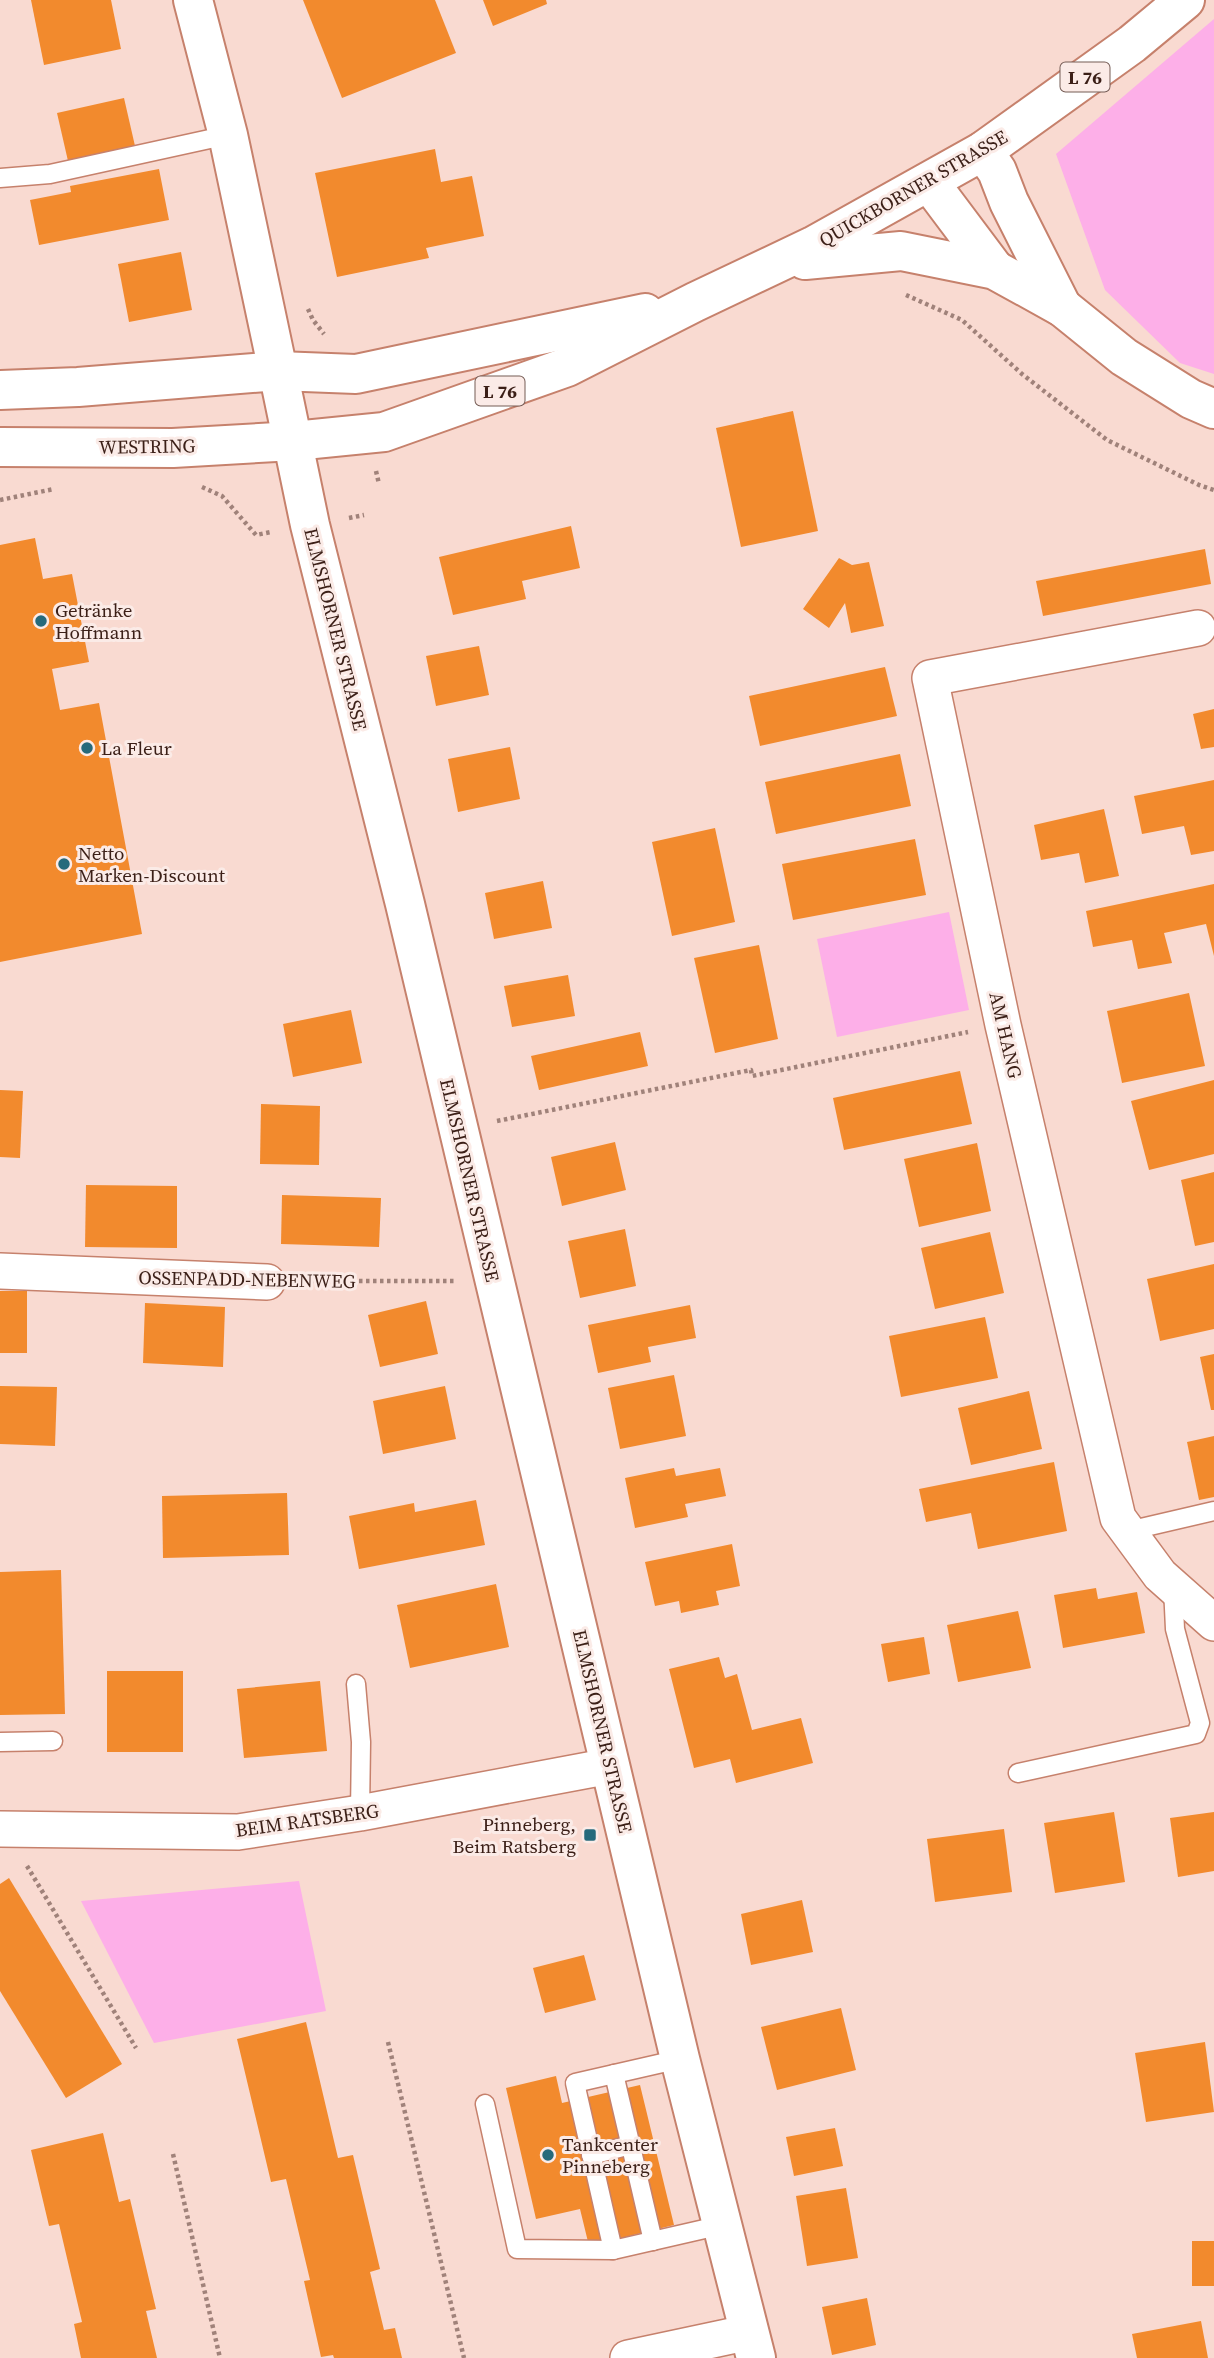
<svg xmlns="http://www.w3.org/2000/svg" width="1214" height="2358" viewBox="0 0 1214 2358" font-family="'Source Serif 4',serif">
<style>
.green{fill:#fdafe8}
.building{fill:#f28a2d}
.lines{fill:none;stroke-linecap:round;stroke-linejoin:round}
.service-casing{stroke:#c6816c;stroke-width:21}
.minor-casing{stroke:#c6816c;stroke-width:38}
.tertiary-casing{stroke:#c6816c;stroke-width:42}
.secondary-casing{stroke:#c6816c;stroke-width:42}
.primary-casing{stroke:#c6816c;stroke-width:42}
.path{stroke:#a0827a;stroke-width:4.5;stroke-dasharray:3.5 3.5;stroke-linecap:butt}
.service{stroke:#fff;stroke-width:18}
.minor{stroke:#fff;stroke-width:35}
.tertiary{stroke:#fff;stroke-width:38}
.secondary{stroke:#fff;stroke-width:38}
.primary{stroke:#fff;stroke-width:38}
.poi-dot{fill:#266a7b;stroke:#fbebe7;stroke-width:2.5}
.labels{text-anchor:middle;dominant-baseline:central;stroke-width:6;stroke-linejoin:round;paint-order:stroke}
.shield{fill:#fbebe7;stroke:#755c55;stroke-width:2}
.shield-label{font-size:18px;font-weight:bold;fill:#3b1f17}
.street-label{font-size:19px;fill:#3b1f17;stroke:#fbebe7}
.poi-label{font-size:19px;fill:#3b1f17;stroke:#fbebe7;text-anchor:start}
</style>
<rect width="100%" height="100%" fill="#f9dad1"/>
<g class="green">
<path d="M 1214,19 L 1214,374 L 1180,363 L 1105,290 L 1056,154 Z"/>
<path d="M 949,912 L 969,1010 L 837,1037 L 817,939 Z"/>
<path d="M 299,1881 L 326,2011 L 154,2043 L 81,1901 Z"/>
</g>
<g class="building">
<path d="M 31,0 L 111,0 L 121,49 L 44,65 Z"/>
<path d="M 303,0 L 435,0 L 456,53 L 342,98 Z"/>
<path d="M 483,0 L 546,0 L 547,4 L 493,26 Z"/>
<path d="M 124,98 L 135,146 L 68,161 L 57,113 Z"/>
<path d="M 435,149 L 441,182 L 472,176 L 484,236 L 426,248 L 429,258 L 337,277 L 315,173 Z"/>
<path d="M 159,169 L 169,220 L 39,245 L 30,200 L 71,192 L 70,186 Z"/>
<path d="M 181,252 L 192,310 L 129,322 L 118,264 Z"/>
<path d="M 793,411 L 818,531 L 741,547 L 716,428 Z"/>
<path d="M 571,526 L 580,568 L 522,581 L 526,599 L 453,615 L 439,557 Z"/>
<path d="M 35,538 L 43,579 L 72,574 L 89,662 L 52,669 L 60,710 L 99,703 L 142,934 L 0,962 L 0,545 Z"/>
<path d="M 1205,549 L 1211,584 L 1043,616 L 1036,581 Z"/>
<path d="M 839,558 L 852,565 L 869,562 L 884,626 L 851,633 L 845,603 L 829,628 L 803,609 Z"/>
<path d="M 479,646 L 489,695 L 436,706 L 426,656 Z"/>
<path d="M 885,667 L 897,716 L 760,746 L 749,696 Z"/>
<path d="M 1214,709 L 1214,747 L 1201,749 L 1193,714 Z"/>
<path d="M 510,747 L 520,799 L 458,812 L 448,759 Z"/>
<path d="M 900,754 L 911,806 L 776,834 L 765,782 Z"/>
<path d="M 1214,780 L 1214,851 L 1191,855 L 1184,826 L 1142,834 L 1134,796 Z"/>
<path d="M 1104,809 L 1119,876 L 1085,883 L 1079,853 L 1041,860 L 1034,825 Z"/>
<path d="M 715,828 L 735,922 L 672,936 L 652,842 Z"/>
<path d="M 915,839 L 926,895 L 793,920 L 782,864 Z"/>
<path d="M 543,881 L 552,928 L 494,939 L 485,893 Z"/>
<path d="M 1214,884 L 1214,956 L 1206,924 L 1164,933 L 1172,963 L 1138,969 L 1132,940 L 1093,947 L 1086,911 Z"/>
<path d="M 759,945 L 778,1039 L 715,1053 L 694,958 Z"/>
<path d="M 568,975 L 575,1016 L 512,1027 L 504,986 Z"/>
<path d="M 1189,993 L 1205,1066 L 1122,1083 L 1107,1011 Z"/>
<path d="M 351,1010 L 362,1063 L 293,1077 L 283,1024 Z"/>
<path d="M 640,1032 L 648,1066 L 539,1090 L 531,1056 Z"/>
<path d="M 960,1071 L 972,1124 L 844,1150 L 833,1098 Z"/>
<path d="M 1214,1080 L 1214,1154 L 1149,1170 L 1131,1101 Z"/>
<path d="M 0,1090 L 23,1091 L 20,1158 L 0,1157 Z"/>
<path d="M 261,1104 L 320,1106 L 319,1165 L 260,1164 Z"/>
<path d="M 615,1142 L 626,1190 L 562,1206 L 551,1157 Z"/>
<path d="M 977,1143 L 991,1211 L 919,1227 L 904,1159 Z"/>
<path d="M 1214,1172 L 1214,1242 L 1195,1246 L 1181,1180 Z"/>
<path d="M 86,1185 L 177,1186 L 177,1248 L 85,1247 Z"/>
<path d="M 282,1195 L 381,1198 L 379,1247 L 281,1244 Z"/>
<path d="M 625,1229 L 636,1286 L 580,1298 L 568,1241 Z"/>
<path d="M 990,1232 L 1004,1293 L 935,1309 L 921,1248 Z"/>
<path d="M 1214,1264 L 1214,1329 L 1160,1341 L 1147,1279 Z"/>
<rect x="0" y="1291" width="27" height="62"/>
<path d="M 426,1301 L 438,1354 L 380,1367 L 368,1315 Z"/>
<path d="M 145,1303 L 225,1307 L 223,1367 L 143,1363 Z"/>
<path d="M 690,1305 L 696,1338 L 648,1347 L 651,1362 L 598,1373 L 588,1325 Z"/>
<path d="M 985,1317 L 998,1378 L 901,1397 L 889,1336 Z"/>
<path d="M 1214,1354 L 1214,1410 L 1211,1410 L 1200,1357 Z"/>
<path d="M 674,1375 L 686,1436 L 620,1449 L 608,1388 Z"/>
<path d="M 0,1386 L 57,1387 L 55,1446 L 0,1444 Z"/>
<path d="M 445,1386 L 456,1439 L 383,1454 L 373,1401 Z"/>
<path d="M 1029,1391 L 1042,1449 L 971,1465 L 958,1408 Z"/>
<path d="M 1214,1436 L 1214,1497 L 1199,1500 L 1187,1442 Z"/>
<path d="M 1054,1462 L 1067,1531 L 978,1549 L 971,1513 L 926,1522 L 919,1489 Z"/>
<path d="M 674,1468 L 676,1476 L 720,1468 L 726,1496 L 685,1504 L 688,1517 L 635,1528 L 625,1478 Z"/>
<path d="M 287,1493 L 289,1555 L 163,1558 L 162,1496 Z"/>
<path d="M 476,1500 L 485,1545 L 359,1569 L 349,1516 L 414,1503 L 415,1512 Z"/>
<path d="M 732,1544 L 740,1586 L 716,1591 L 719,1605 L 681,1613 L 679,1601 L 655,1606 L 645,1562 Z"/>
<path d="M 61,1570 L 65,1714 L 0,1715 L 0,1572 Z"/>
<path d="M 496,1584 L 509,1647 L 410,1668 L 397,1605 Z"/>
<path d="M 1096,1588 L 1098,1599 L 1137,1592 L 1145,1633 L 1063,1648 L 1054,1595 Z"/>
<path d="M 1018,1611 L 1031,1668 L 958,1682 L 947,1625 Z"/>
<path d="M 924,1637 L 930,1674 L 888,1682 L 881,1644 Z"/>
<path d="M 719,1657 L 725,1678 L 737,1674 L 752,1730 L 801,1718 L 813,1763 L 736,1783 L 730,1759 L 694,1768 L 669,1669 Z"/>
<rect x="107" y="1671" width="76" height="81"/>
<path d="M 320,1681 L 327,1751 L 244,1758 L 237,1689 Z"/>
<path d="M 1114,1812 L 1125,1882 L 1055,1893 L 1044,1823 Z"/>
<path d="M 1214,1812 L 1214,1871 L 1178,1877 L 1170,1818 Z"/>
<path d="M 1004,1829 L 1012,1892 L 935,1902 L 927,1839 Z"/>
<path d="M 9,1878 L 122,2064 L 66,2098 L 0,1991 L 0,1884 Z"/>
<path d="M 802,1900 L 813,1952 L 751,1965 L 741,1914 Z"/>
<path d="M 584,1955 L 596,2000 L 545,2013 L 533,1968 Z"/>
<path d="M 841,2008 L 856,2070 L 777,2090 L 761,2027 Z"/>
<path d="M 306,2022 L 338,2158 L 353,2155 L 380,2269 L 370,2272 L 384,2330 L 395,2328 L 402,2358 L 334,2358 L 333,2355 L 321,2357 L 304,2281 L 310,2280 L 286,2179 L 271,2182 L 237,2039 Z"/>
<path d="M 1205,2042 L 1214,2112 L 1146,2122 L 1135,2053 Z"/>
<path d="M 556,2076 L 562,2103 L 640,2085 L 674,2225 L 589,2246 L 580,2209 L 536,2219 L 506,2088 Z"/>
<path d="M 835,2128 L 843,2166 L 794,2176 L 786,2137 Z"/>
<path d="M 103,2133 L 119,2202 L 130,2199 L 156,2309 L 146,2311 L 157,2358 L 81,2358 L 74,2324 L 82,2322 L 59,2224 L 49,2226 L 31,2150 Z"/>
<path d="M 846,2188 L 858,2258 L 807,2266 L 796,2196 Z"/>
<rect x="1192" y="2241" width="22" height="45"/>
<path d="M 867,2298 L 876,2345 L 832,2355 L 822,2307 Z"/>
<path d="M 1201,2321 L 1208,2358 L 1137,2358 L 1132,2334 Z"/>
</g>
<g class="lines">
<defs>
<g id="service">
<path d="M 0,178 L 50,174 L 228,135"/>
<path d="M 1128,1531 L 1214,1511"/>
<path d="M 356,1684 L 361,1742 L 360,1813"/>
<path d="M 0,1742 L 53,1741"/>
<path d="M 1018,1773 L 1196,1734 L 1200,1723 L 1175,1629 L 1173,1587"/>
<path d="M 680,2059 L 575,2083 L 613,2250 L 722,2225"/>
<path d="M 614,2074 L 653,2241"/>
<path d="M 485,2104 L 517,2249 L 613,2250"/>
<path d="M 591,2155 L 631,2145"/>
</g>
<g id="minor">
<path d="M 1198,628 L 930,678 L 1003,1025 L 1118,1518 L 1160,1575 L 1214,1623"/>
<path d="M 0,1271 L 267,1282"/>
<path d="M 0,1829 L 238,1832 L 360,1813 L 610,1766"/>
<path d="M 628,2358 L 750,2332"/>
</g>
<path id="tertiary" d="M 193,0 L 228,135 L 278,371"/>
<path id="secondary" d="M 278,371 L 310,525 L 405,904 L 680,2059 L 756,2358"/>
<g id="primary">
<path d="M 983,151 L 997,171 L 1009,202 L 1062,307"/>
<path d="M 929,182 L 995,270"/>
<path d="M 805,260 L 901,251 L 995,270 L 1062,307 L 1124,357 L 1191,399 L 1214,409"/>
<path d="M 0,390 L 78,387 L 278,371 L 356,374 L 645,313"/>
<path d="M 0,447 L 173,448 L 294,441 L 384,432 L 567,367 L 695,302 L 813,246 L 983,151 L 1132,44 L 1185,0"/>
</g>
</defs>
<use href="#service" class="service-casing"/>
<use href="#minor" class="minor-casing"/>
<use href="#tertiary" class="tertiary-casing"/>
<use href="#secondary" class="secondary-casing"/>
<use href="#primary" class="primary-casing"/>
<g class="path">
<path d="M 906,295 L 962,320 L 1022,374 L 1107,440 L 1199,485 L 1214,490"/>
<path d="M 308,309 L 313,320 L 324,334"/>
<path d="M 376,471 L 379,484"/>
<path d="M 202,487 L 222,496 L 256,535 L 271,532"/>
<path d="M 0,500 L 54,489"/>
<path d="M 349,518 L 364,515"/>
<path d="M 497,1121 L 751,1070 L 752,1076 L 968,1032"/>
<path d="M 303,1281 L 456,1281"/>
<path d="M 27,1866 L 136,2048"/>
<path d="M 388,2042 L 464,2358"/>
<path d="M 173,2154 L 220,2358"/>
</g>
<use href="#service" class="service"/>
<use href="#minor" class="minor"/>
<use href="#tertiary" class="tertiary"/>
<use href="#secondary" class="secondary"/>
<use href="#primary" class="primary"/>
</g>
<g class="poi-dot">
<circle cx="41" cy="621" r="7"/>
<circle cx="87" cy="748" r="7"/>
<circle cx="64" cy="864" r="7"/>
<rect x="583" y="1828" width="14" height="14" rx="3.5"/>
<circle cx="548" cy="2155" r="7"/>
</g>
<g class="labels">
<g class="shield">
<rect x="1060.5" y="62.5" width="49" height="29" rx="5"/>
<rect x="475.5" y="376.5" width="49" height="29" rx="5"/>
</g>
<g class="shield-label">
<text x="1085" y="77">L 76</text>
<text x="500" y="391">L 76</text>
</g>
<g class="street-label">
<text transform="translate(913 188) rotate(-30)">QUICKBORNER STRASSE</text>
<text transform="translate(147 446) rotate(-1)">WESTRING</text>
<text transform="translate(336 629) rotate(76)">ELMSHORNER STRASSE</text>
<text transform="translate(1006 1035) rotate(77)">AM HANG</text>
<text transform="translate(470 1180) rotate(77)">ELMSHORNER STRASSE</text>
<text transform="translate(247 1279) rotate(1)">OSSENPADD-NEBENWEG</text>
<text transform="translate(603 1731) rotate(77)">ELMSHORNER STRASSE</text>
<text transform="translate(307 1820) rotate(-8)">BEIM RATSBERG</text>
</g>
<g class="poi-label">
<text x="55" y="610">Getränke<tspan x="55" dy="22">Hoffmann</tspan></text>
<text x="101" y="748">La Fleur</text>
<text x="78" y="853">Netto<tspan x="78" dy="22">Marken-Discount</tspan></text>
<text x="576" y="1824" text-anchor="end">Pinneberg,<tspan x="576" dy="22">Beim Ratsberg</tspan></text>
<text x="562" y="2144">Tankcenter<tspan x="562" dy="22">Pinneberg</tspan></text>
</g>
</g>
</svg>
